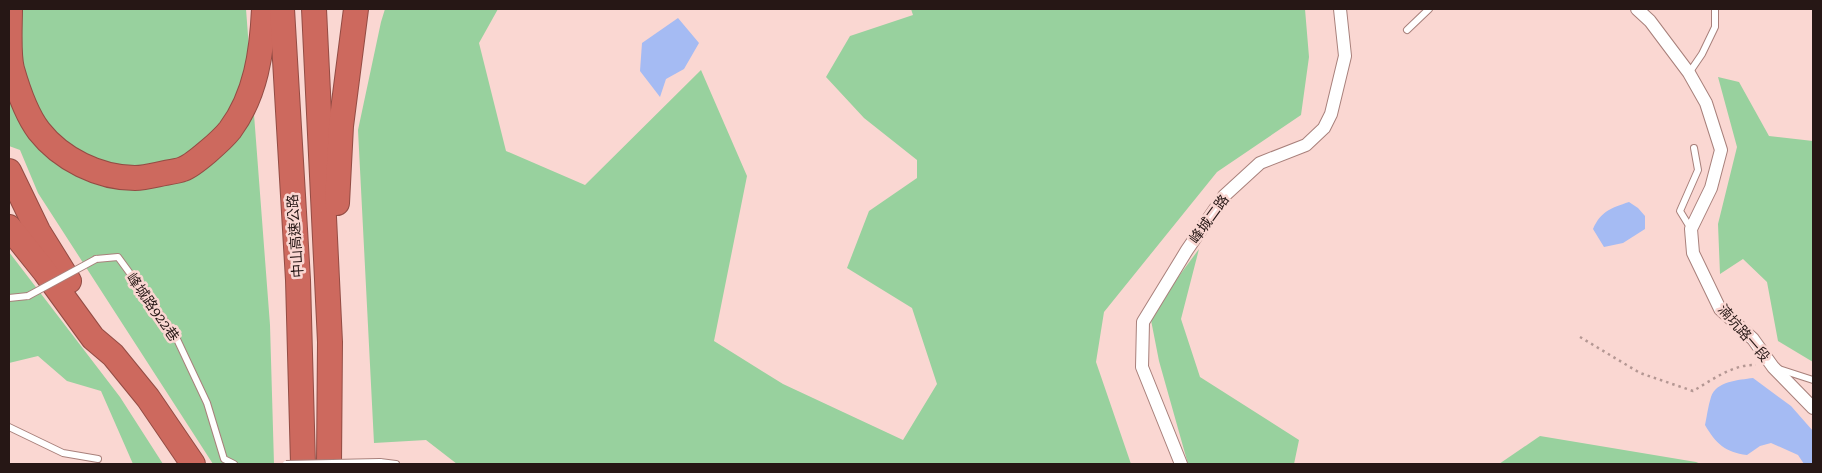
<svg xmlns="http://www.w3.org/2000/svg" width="1822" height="473" viewBox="0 0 1822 473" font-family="'Roboto Serif','Noto Sans TC',serif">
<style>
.green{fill:#98d19e}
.water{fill:#a5bbf3}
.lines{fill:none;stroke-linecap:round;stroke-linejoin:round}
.service-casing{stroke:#a8807b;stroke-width:8}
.minor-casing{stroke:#a8807b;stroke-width:14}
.motorway-casing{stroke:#934c44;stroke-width:26}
.path{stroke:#b49793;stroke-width:2.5;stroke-dasharray:2.5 4;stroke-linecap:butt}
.service{stroke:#fff;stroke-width:6}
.minor{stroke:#fff;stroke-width:12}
.motorway{stroke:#cd695e;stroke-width:24}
.service-bridge-casing{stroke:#a8807b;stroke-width:8;stroke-linecap:butt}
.service-bridge{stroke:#fff;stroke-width:6}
.labels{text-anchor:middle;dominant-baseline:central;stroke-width:5;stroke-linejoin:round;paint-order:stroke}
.street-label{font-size:14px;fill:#261715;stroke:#fad7d2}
</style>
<rect width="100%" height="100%" fill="#fad7d2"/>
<g class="green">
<path d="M 9,9 L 246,9 L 270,325 L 274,464 L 213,464 L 38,193 L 20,150 L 9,146 Z"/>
<path d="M 385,9 L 498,9 L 479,43 L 506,151 L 585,185 L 701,70 L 747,176 L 714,341 L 783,384 L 903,440 L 937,384 L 912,308 L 847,268 L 869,211 L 917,178 L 917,160 L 864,118 L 826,77 L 850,36 L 913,15 L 911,9 L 1305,9 L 1309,57 L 1301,115 L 1217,172 L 1104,312 L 1096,362 L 1131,464 L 457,464 L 426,440 L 374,443 L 358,130 L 381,22 Z"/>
<path d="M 1718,77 L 1739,82 L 1769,136 L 1813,141 L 1813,362 L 1778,341 L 1767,282 L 1743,259 L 1720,274 L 1718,224 L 1737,147 Z"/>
<path d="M 1199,249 L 1181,319 L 1200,377 L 1299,440 L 1294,464 L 1188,464 L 1159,361 L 1150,315 Z"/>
<path d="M 9,252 L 120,397 L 163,464 L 133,464 L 101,391 L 67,381 L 38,356 L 9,363 Z"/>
<path d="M 1540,436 L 1696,462 L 1701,464 L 1499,464 Z"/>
</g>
<g class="water">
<path d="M 678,18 L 699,43 L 684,69 L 666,79 L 660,97 L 640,71 L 642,43 Z"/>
<path d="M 1629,202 L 1638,208 L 1645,216 L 1645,229 L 1623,243 L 1604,247 L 1593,229 C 1601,211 1611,208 1629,202 Z"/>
<path d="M 1753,378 L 1791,406 L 1813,431 L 1813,464 L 1804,464 L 1798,455 L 1771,443 L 1760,446 L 1747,455 C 1725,452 1716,444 1705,425 C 1707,416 1708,406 1711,397 C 1716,381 1739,380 1753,378 Z"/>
</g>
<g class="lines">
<defs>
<g id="service">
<path d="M 1407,30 L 1429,9"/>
<path d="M 1689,73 L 1702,54 L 1715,27 L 1715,9"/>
<path d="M 1691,229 L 1680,211 L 1698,170 L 1694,148"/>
<path d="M 96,259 L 118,257 L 175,335 L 207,403 L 224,459 L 234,464"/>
<path d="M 9,298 L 28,296"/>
<path d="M 1779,369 L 1813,380"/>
<path d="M 9,427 L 63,453 L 98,459"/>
<path d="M 380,462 L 396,464"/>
</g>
<g id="minor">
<path d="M 1637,9 L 1650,21 L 1689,73 L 1706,103 L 1721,150 L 1711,188 L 1691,229 L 1693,253 L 1720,309 L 1753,339 L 1773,367 L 1813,408"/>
<path d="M 1181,464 L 1142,367 L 1143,322 L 1187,250 L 1224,196 L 1260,163 L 1306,145 L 1324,128 L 1331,114 L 1345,56 L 1340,9"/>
</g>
<g id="motorway">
<path d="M 10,9 C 10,25 8,54 12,69 C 18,90 26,114 39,131 C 61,159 99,178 135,178 C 145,178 155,175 165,173 C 171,172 178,171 183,169 C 194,165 222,140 230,130 C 256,95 262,52 264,9"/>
<path d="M 282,9 L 298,280 L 303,464"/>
<path d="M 314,9 L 330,342 L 329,464"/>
<path d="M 9,171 L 38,231 L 69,281"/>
<path d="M 337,203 L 341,126 L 356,9"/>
<path d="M 9,227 L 45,272 L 93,338 L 113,355 L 148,398 L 193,464"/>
</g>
</defs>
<use href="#service" class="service-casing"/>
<use href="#minor" class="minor-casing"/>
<use href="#motorway" class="motorway-casing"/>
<path class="path" d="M 1580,337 L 1640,373 L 1693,391 C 1712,380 1733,364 1756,365"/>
<use href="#service" class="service"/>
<use href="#minor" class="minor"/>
<use href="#motorway" class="motorway"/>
<defs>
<g id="service-bridge">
<path d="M 28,296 L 96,259"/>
<path d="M 286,464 L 380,462"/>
</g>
</defs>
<use href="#service-bridge" class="service-bridge-casing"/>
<use href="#service-bridge" class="service-bridge"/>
</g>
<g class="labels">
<g class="street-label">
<text transform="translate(1209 219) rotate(-54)">峰城二路</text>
<text transform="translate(295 236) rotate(-94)">中山高速公路</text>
<text transform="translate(153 307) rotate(55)">峰城路922巷</text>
<text transform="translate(1744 333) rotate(49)">湳坑路一段</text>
</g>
</g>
<rect width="1822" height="473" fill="none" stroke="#261715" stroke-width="20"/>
</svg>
